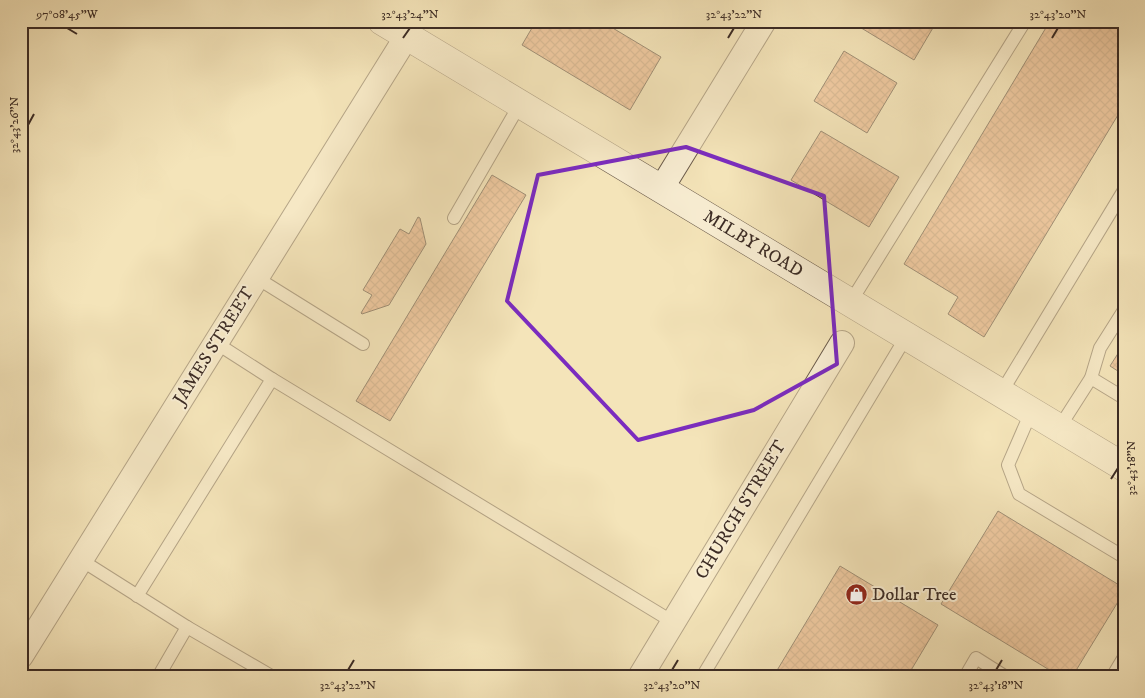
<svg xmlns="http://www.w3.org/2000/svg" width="1145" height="698" viewBox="0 0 1145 698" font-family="'IM FELL DW Pica',serif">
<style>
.building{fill:url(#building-cross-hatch);stroke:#3c2c25}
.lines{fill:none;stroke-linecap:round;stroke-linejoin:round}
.service-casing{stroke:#6a5a4a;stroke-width:14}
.minor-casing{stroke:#6a5a4a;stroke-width:26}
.tertiary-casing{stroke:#6a5a4a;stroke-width:29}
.service{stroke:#f8edd2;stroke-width:12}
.minor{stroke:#f8edd2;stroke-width:24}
.tertiary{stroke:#f8edd2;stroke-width:28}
.marked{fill:none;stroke:#7b2cbf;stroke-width:4;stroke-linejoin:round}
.ticks{fill:none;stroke:#3c2c25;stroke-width:2}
.labels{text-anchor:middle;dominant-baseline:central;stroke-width:4;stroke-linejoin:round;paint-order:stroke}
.street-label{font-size:18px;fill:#3c2c25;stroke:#f8edd2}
.poi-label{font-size:18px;fill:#3c2c25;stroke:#f8edd2;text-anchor:start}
.neatline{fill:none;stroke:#3c2c25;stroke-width:2}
.ticks-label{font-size:12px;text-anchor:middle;fill:#3c2c25}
</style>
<defs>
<pattern id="building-cross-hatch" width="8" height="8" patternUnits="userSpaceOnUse" patternTransform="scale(1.25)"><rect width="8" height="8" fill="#e8a980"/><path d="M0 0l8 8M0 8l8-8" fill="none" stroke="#bd8a69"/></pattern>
</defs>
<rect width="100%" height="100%" fill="#f4e4b9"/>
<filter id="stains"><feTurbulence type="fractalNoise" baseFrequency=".004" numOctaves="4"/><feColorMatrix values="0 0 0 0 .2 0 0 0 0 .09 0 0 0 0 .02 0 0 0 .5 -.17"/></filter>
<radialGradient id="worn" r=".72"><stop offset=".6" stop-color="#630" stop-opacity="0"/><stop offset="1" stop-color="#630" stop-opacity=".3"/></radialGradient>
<g class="building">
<path d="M 536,21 L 601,21 L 661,57 L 630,110 L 522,45 Z"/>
<path d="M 861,21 L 937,21 L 914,60 L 858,26 Z"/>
<path d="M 1050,21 L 1124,21 L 1124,105 L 984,337 L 948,314 L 958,297 L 904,264 Z"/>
<path d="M 844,51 L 897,83 L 867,133 L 814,101 Z"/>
<path d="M 821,131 L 899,177 L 869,227 L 791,180 Z"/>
<path d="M 492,175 L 526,195 L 390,421 L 356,401 Z"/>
<path d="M 418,217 L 420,218 L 426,244 L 389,305 L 362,314 L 361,313 L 372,295 L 363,290 L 400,229 L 409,234 Z"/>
<path d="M 1124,344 L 1124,375 L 1110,366 Z"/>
<path d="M 998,511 L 1124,588 L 1124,592 L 1072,677 L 1061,677 L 941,604 Z"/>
<path d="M 840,566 L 938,625 L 907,677 L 773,677 Z"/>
</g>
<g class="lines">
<defs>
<g id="service">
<path d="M 454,218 L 520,104"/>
<path d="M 257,278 L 363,344"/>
<path d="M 850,303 L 1025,21"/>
<path d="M 1091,378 L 1124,398"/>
<path d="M 272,379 L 673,622"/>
<path d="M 1001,393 L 1124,190"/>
<path d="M 1031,412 L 1008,465 L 1019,494 L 1124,557"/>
<path d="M 1059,428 L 1091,378 L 1100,348 L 1124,310"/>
<path d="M 81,560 L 187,627 L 158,677"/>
<path d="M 137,596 L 272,379 L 216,343"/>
<path d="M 187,627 L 273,677"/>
<path d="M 702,677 L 906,337"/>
<path d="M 965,677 L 976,658 L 1006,677"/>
<path d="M 1112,677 L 1124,657"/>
</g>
<g id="minor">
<path d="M 661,189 L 764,21"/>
<path d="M 21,656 L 407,36"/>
<path d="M 640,677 L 842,343"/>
</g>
<path id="tertiary" d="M 382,21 L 1124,467"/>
</defs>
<use href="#service" class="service-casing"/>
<use href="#minor" class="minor-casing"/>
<use href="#tertiary" class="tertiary-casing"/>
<use href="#service" class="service"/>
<use href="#minor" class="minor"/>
<use href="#tertiary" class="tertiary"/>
</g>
<path d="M0 0H1145V698H0ZM 686,147 L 824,196 L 837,364 L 754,410 L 638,440 L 507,301 L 538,175 Z" fill="#f4e4b9" fill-opacity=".55" fill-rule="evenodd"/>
<path class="marked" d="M 686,147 L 824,196 L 837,364 L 754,410 L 638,440 L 507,301 L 538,175 Z"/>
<path class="ticks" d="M 67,28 L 77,34M 403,38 L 410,28M 728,38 L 734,28M 1052,38 L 1058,28M 28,125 L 34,114M 1111,479 L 1118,468M 348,670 L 354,660M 672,670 L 678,660M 996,670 L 1002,660"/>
<defs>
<symbol id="shop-disc" viewBox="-11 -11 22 22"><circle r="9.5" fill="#8f2418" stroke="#f8edd2"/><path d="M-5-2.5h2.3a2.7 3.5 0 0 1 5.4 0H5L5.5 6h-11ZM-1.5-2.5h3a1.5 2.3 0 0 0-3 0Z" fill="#fff"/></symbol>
</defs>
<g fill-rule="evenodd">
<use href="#shop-disc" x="844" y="582" width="25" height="25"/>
</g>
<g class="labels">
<g class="street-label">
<text transform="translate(753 244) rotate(31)">MILBY ROAD</text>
<text transform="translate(214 346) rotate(-58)">JAMES STREET</text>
<text transform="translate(741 510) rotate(-59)">CHURCH STREET</text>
</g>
<g class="poi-label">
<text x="872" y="595">Dollar Tree</text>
</g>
</g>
<rect width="1145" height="698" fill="none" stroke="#f4e4b9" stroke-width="55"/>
<rect x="28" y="28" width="1090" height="642" class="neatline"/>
<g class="ticks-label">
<text x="67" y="18">97°08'45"W</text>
<text x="410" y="18">32°43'24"N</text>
<text x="734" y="18">32°43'22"N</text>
<text x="1058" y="18">32°43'20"N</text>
<text transform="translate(14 125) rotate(-90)" y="4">32°43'26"N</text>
<text transform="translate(1131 468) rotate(-90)" y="4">32°43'18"N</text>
<text x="348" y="689">32°43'22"N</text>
<text x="672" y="689">32°43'20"N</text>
<text x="996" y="689">32°43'18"N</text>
</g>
<rect width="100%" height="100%" filter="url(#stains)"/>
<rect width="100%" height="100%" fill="url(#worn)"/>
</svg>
